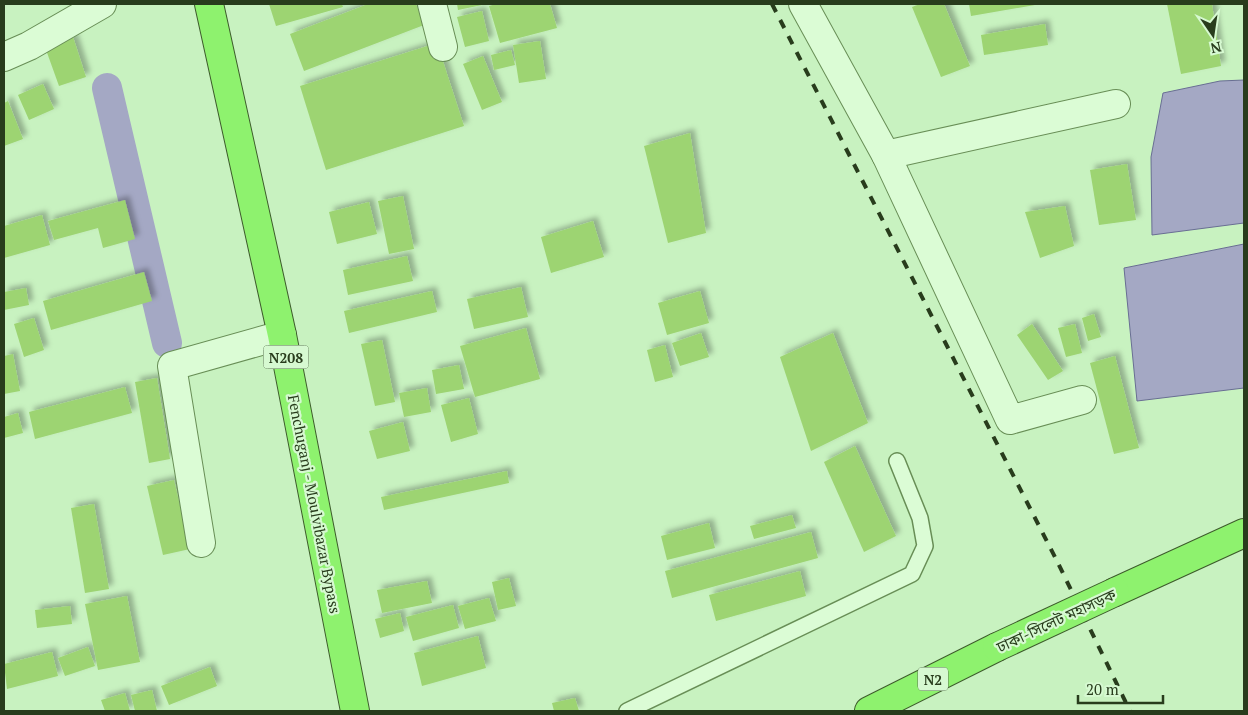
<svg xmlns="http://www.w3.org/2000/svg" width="1248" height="715" viewBox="0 0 1248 715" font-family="'PT Serif','Noto Sans Bengali',serif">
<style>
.water{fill:#a4a8c4;stroke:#696e93}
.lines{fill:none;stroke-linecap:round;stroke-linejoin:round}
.canal{stroke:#a4a8c4;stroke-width:30}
.building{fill:#9dd472;filter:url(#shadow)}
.service-casing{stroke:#688e56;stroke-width:18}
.minor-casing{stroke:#688e56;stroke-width:30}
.trunk-casing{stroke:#3d5b2b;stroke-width:30}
.service{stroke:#dbfcd5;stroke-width:15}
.minor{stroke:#dbfcd5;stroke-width:28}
.trunk{stroke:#8ef26e;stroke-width:28}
.rail{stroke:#283c1c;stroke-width:4;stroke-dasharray:9 9;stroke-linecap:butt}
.trunk-bridge-casing{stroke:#3d5b2b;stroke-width:30;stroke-linecap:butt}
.trunk-bridge{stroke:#8ef26e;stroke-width:28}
.labels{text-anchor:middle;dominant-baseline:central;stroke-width:4.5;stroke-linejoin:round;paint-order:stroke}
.shield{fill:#d6f9d1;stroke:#5c7552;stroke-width:1}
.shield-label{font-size:14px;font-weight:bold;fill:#283c1c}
.street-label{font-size:15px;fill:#283c1c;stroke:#d6f9d1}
</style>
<defs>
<filter id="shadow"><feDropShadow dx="4.5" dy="-4.5" stdDeviation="2.5" flood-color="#0004"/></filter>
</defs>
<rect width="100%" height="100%" fill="#c8f2c0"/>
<g class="water">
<path d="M 1244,80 L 1244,223 L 1152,235 L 1151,157 L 1163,93 L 1220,81 Z"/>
<path d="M 1244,244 L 1244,388 L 1137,401 L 1124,268 Z"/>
</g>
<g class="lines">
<path class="canal" d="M 107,88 L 167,343"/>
</g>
<g class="building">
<path d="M 269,4 L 342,4 L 343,7 L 276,26 Z"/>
<path d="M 368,4 L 416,4 L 424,25 L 304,71 L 290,34 Z"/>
<path d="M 457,4 L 482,4 L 482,5 L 458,10 Z"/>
<path d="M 496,4 L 550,4 L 557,28 L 500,43 L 489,6 Z"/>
<path d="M 920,4 L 944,4 L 970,66 L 941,77 L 912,7 Z"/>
<path d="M 969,4 L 1035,4 L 1035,5 L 971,16 Z"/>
<path d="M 1167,4 L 1212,4 L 1221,66 L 1181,74 Z"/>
<path d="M 482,11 L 489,41 L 465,47 L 457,17 Z"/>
<path d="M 1045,24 L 1048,45 L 984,55 L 981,35 Z"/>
<path d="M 73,37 L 86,77 L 59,86 L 45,47 Z"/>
<path d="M 540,41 L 546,79 L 519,83 L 513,45 Z"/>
<path d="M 437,43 L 464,126 L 326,170 L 300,86 Z"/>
<path d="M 511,50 L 515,65 L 494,70 L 491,55 Z"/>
<path d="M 483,56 L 502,102 L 482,110 L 463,64 Z"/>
<path d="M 43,84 L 54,109 L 29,120 L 18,95 Z"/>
<path d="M 8,101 L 23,139 L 4,146 L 4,103 Z"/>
<path d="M 690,133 L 706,233 L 668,243 L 644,146 Z"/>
<path d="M 1127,164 L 1136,220 L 1099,225 L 1090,170 Z"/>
<path d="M 403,196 L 414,249 L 389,254 L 378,201 Z"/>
<path d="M 125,200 L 135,239 L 103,248 L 98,228 L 54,240 L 48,221 Z"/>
<path d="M 369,202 L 377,234 L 337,244 L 329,212 Z"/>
<path d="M 1065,206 L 1074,246 L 1040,258 L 1025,212 Z"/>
<path d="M 42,215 L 50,245 L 4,258 L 4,226 Z"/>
<path d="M 593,221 L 604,257 L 551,273 L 541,237 Z"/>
<path d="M 407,256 L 413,281 L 348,295 L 343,270 Z"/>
<path d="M 144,272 L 152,301 L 51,330 L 43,301 Z"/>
<path d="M 521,287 L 528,317 L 474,329 L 467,299 Z"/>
<path d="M 26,288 L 29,305 L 4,310 L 4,292 Z"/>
<path d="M 432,291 L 437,312 L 349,333 L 344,311 Z"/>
<path d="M 700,291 L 709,323 L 667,335 L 658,303 Z"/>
<path d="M 1094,314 L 1101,337 L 1088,341 L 1082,318 Z"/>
<path d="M 34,318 L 44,350 L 24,357 L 14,324 Z"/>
<path d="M 1032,324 L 1063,371 L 1048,380 L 1017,335 Z"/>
<path d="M 1075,324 L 1082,353 L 1066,357 L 1058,328 Z"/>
<path d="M 526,328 L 540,379 L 475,397 L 460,346 Z"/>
<path d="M 701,333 L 709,357 L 680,366 L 672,343 Z"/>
<path d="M 833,333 L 868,423 L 811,451 L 780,357 Z"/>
<path d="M 382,340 L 395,402 L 375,406 L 361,344 Z"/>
<path d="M 665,345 L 673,377 L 655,382 L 647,350 Z"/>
<path d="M 13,354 L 20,391 L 4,394 L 4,356 Z"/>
<path d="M 1115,356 L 1139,448 L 1114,454 L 1090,363 Z"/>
<path d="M 459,365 L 464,389 L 436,394 L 432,370 Z"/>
<path d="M 157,378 L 170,459 L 149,463 L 135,382 Z"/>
<path d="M 125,387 L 132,413 L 35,439 L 29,412 Z"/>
<path d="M 427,388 L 431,412 L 404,417 L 399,393 Z"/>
<path d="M 469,398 L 478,434 L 451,442 L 441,405 Z"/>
<path d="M 18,413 L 23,433 L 4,438 L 4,417 Z"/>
<path d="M 403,422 L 410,451 L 377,459 L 369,431 Z"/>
<path d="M 855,446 L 896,536 L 864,552 L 824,462 Z"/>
<path d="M 507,471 L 509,483 L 384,510 L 381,497 Z"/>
<path d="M 174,480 L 190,549 L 163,555 L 147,486 Z"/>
<path d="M 94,504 L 109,589 L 85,593 L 71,508 Z"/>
<path d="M 792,515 L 796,528 L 754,539 L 750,526 Z"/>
<path d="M 709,523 L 715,548 L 667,560 L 661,536 Z"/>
<path d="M 811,532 L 818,558 L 672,598 L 665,571 Z"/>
<path d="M 800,571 L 806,596 L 716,621 L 709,595 Z"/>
<path d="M 509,578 L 516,606 L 498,610 L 492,582 Z"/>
<path d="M 427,581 L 432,603 L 382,613 L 377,590 Z"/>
<path d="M 127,596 L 140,662 L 98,670 L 85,604 Z"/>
<path d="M 489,598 L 496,621 L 465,629 L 458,606 Z"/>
<path d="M 453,605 L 459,628 L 413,641 L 406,617 Z"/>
<path d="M 70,606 L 72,624 L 37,628 L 35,610 Z"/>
<path d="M 400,613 L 404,631 L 380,638 L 375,619 Z"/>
<path d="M 478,636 L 486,668 L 422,686 L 414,653 Z"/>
<path d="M 88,647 L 95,666 L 65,676 L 58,658 Z"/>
<path d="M 52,652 L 58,676 L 7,689 L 4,664 Z"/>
<path d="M 210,667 L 217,686 L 169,705 L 161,686 Z"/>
<path d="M 152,690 L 157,711 L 135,711 L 131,695 Z"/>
<path d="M 125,693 L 130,711 L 105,711 L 101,700 Z"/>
<path d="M 575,698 L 579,711 L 554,711 L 552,703 Z"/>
</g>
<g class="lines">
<defs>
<path id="service" d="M 627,711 L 912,574 L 925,546 L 920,518 L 897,461"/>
<g id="minor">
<path d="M 432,4 L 443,47"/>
<path d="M 803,4 L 886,155 L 1010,420 L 1082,400"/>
<path d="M 4,57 L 29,46 L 102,4"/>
<path d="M 886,155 L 1116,104"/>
<path d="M 201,543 L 172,366 L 282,335"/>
</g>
<g id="trunk">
<path d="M 209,4 L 282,335 L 355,711"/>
<path d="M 1115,592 L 1244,533"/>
<path d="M 869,711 L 997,647"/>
</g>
</defs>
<use href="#service" class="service-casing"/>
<use href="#minor" class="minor-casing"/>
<use href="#trunk" class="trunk-casing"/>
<use href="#service" class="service"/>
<use href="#minor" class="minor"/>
<use href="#trunk" class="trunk"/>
<path class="rail" d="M 772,4 L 1056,559 L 1130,711"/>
<defs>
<path id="trunk-bridge" d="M 997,647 L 1115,592"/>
</defs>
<use href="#trunk-bridge" class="trunk-bridge-casing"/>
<use href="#trunk-bridge" class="trunk-bridge"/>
</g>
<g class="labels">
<g class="shield">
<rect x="263.5" y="345.5" width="45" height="23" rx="4"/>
<rect x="918" y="667.5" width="30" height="23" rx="4"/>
</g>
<g class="shield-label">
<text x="286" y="357">N208</text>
<text x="933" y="679">N2</text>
</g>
<g class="street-label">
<text transform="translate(315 504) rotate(79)">Fenchuganj - Moulvibazar Bypass</text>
<text transform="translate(1056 620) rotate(-25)">ঢাকা-সিলেট মহাসড়ক</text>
</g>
</g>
<rect width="1248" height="715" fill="none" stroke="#283c1c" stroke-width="10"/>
<g transform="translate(1213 35) rotate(167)" stroke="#d6f9d1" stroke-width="4" paint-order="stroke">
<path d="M0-4L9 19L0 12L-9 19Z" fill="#283c1c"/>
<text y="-8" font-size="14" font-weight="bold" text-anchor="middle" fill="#283c1c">N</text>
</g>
<path d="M1078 695v8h85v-8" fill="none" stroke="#283c1c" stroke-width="2.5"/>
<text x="1086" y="695" font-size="15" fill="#283c1c" stroke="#d6f9d1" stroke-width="4" paint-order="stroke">20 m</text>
</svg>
